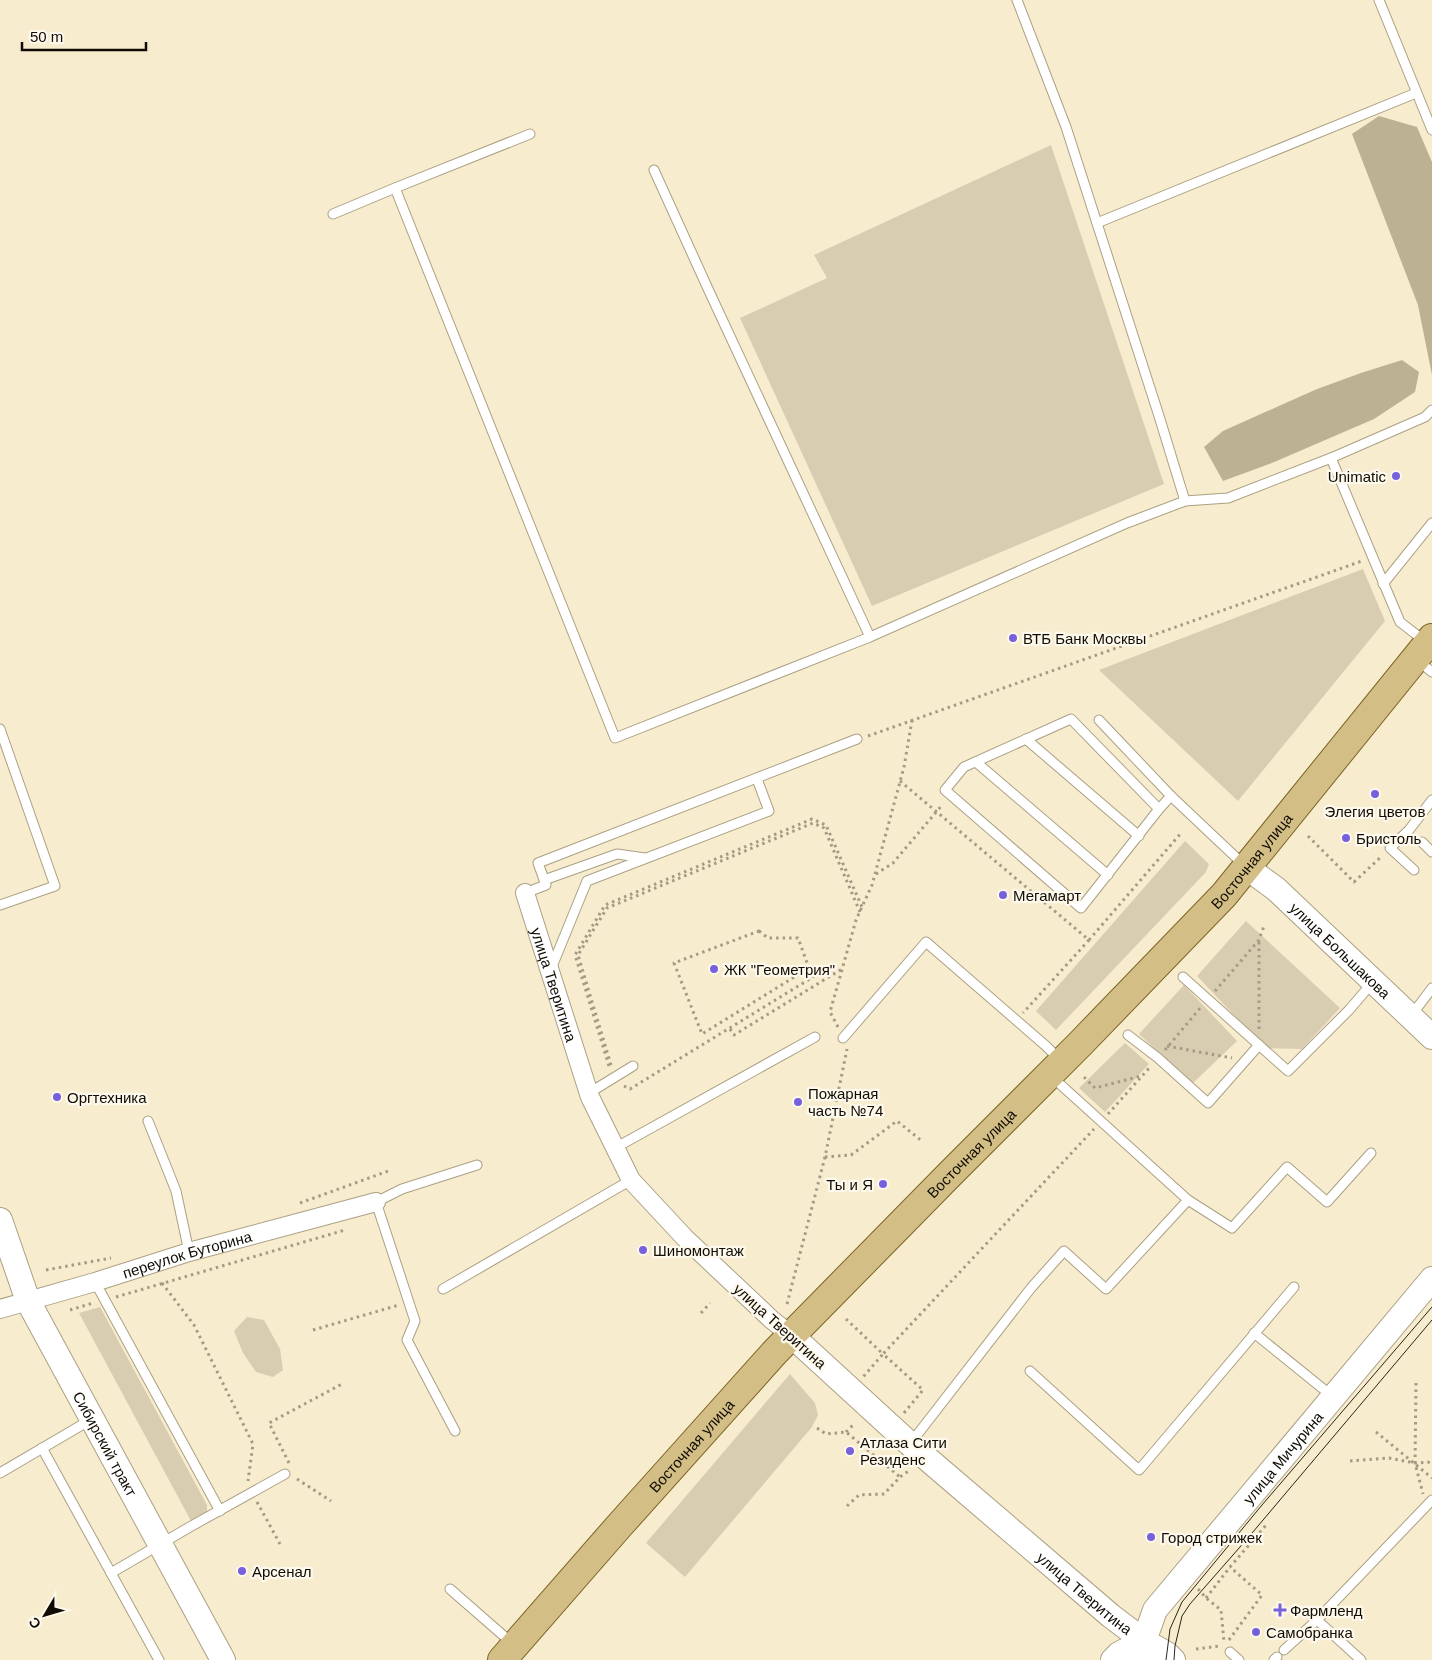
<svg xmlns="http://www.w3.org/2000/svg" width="1432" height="1660" viewBox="0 0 1432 1660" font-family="Arial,sans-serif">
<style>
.green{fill:#d9cdb1}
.forest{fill:#bdb193}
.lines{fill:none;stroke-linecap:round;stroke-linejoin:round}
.lane-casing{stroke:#aba084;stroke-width:11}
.street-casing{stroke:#aba084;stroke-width:20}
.secondary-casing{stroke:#aba084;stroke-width:26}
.primary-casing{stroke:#7b6424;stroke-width:30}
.path{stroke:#a49b85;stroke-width:3;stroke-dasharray:2.5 4;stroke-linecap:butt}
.lane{stroke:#fff;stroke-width:9}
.street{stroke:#fff;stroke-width:18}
.secondary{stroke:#fff;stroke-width:24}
.primary{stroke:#d3be86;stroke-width:28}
.tram{stroke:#282419;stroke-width:1}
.poi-dot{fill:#7660db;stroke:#fef9ed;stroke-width:2}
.labels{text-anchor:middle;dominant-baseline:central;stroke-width:4.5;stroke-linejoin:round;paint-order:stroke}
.poi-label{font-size:15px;fill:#100c04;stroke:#fef9ed;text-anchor:start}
.street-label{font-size:15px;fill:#100c04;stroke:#fef9ed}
</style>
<rect width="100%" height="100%" fill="#f8ecce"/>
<g class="green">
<path d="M 1051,145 L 1164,484 L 872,606 L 740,318 L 827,278 L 814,255 Z"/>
<path d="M 1363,569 L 1385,621 L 1238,801 L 1099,670 Z"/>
<path d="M 1185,841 L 1209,864 L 1206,872 L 1056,1030 L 1036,1011 Z"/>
<path d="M 1246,921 L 1340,1008 L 1302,1049 L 1265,1048 L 1197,976 Z"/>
<path d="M 1184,985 L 1237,1041 L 1192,1084 L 1139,1034 Z"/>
<path d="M 1125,1043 L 1149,1064 L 1105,1112 L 1079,1088 Z"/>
<path d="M 100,1307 L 207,1505 L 207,1514 L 191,1521 L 79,1313 Z"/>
<path d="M 247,1317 L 264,1320 L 280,1349 L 283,1370 L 273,1377 L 256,1372 L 243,1353 L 234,1331 Z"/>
<path d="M 790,1374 L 815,1403 L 818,1415 L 812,1427 L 685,1577 L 646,1543 Z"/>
</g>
<g class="forest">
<path d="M 1379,116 L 1417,127 L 1432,162 L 1432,375 L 1418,305 L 1352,134 Z"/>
<path d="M 1402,360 L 1419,372 L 1415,392 L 1374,419 L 1272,463 L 1223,481 L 1204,447 L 1223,431 L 1317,389 L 1361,373 Z"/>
</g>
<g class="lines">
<defs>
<g id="lane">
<path d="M 1017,0 L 1066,127 L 1159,416 L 1185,501"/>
<path d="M 1379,0 L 1432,130"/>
<path d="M 654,170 L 709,291 L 870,637"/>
<path d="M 395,188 L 530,134"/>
<path d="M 333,214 L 395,188 L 615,738 L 870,637 L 1127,523 L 1185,501 L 1228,498 L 1331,458 L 1425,417 L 1432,410"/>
<path d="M 1097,223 L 1416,93"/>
<path d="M 1331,458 L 1400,622 L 1426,642"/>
<path d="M 1383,584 L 1432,523"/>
<path d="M 1417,660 L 1432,672"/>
<path d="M 1099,720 L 1171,796 L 1244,865"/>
<path d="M 0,729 L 55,886 L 0,905"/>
<path d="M 1026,739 L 1139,836"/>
<path d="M 976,762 L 1108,875"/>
<path d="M 1159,809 L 1071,719 L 964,767 L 945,790 L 1081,908 L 1159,809 L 1171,796"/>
<path d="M 1422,842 L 1432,852"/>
<path d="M 1414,870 L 1390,848 L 1409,830 L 1432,800"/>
<path d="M 544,880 L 617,854 L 645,858"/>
<path d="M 525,893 L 546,885 L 538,863 L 857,739"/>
<path d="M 551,969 L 587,881 L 769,811 L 757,779"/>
<path d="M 1183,977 L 1288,1071 L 1349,1010 L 1373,982"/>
<path d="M 1411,1016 L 1432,988"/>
<path d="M 1128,1035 L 1158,1058 L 1208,1103 L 1259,1045"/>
<path d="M 843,1038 L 926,942 L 1046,1046 L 1060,1060"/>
<path d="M 1051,1076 L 1188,1200 L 1232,1228 L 1287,1167 L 1327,1202 L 1371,1153"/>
<path d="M 589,1093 L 633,1066"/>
<path d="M 148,1121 L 176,1191 L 189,1252"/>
<path d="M 615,1148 L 815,1037"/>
<path d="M 95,1282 L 220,1511"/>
<path d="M 443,1289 L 631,1180"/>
<path d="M 1254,1333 L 1332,1396"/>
<path d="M 1030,1371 L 1139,1470 L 1294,1287"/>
<path d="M 455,1431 L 407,1340 L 415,1321 L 376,1202 L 402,1189 L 477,1165"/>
<path d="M 910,1444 L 1031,1288 L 1064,1251 L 1106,1289 L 1188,1200"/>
<path d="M 42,1448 L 159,1660"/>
<path d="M 0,1473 L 92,1419"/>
<path d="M 111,1573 L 188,1528 L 285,1474"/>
<path d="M 450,1589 L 513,1644"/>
<path d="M 1317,1620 L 1361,1660"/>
<path d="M 1284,1650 L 1317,1620 L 1432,1500"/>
<path d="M 1230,1652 L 1239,1660"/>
<path d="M 1274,1660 L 1277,1657"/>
</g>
<g id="street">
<path id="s1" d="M 525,893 L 590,1097 L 631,1180 L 685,1238 L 772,1320 L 791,1335"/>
<path id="s2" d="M 0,1309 L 95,1282 L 189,1252 L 376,1202"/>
</g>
<g id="secondary">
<path id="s3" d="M 1246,867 L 1276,889 L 1432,1037"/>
<path id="s4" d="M 0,1220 L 28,1301 L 223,1660"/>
<path id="s5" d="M 791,1335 L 910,1444 L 1111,1616 L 1144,1641 L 1167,1654 L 1173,1660"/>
<path d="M 1113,1660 L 1119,1654 L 1144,1641"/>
<path id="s6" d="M 1141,1660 L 1144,1641 L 1155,1610 L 1432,1279"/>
</g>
<g id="primary">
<path id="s7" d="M 502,1660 L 619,1526 L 775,1352 L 952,1172 L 1080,1044 L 1224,895 L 1432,638"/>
</g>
</defs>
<use href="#lane" class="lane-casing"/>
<use href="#street" class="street-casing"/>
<use href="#secondary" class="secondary-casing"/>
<use href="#primary" class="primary-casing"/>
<g class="path">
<path d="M 868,736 L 1362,561"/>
<path d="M 900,781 L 1089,940 L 1023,1013"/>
<path d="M 1308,836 L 1354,882 L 1382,856"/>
<path d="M 876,874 L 893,863 L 943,804"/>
<path d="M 759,931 L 768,938 L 798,938 L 809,968 L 702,1034 L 674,963 Z"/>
<path d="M 1089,940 L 1182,832"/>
<path d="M 1215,991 L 1259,940 L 1264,926"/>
<path d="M 838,1027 L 830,1012 L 856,920 L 872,885 L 904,767 L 912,720"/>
<path d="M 730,1029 L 734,1035 L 842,969"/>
<path d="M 1259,1029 L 1259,941"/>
<path d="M 1167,1046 L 1232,1058"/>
<path d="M 1165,1050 L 1201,1007"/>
<path d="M 611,1065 L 578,955 L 607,908 L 813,823 L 824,828 L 860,912"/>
<path d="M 609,1066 L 575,955 L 605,905 L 812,819 L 826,825 L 862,907"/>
<path d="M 1084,1077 L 1095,1088 L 1141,1076"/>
<path d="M 624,1086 L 630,1089 L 813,977 L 809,968"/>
<path d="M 1108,1114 L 1151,1066"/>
<path d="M 825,1157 L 851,1155 L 897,1121 L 923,1142"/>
<path d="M 300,1203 L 391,1170"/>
<path d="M 46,1270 L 111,1258"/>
<path d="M 162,1283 L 194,1325 L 253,1444 L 248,1481"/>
<path d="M 116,1297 L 345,1230"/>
<path d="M 787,1304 L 825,1157 L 847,1049"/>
<path d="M 70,1310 L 93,1303"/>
<path d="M 701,1313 L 710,1303"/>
<path d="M 846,1319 L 883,1354 L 863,1377"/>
<path d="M 313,1330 L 399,1305"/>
<path d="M 1416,1383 L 1415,1463 L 1423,1494"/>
<path d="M 904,1413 L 923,1390 L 883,1354 L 1094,1129"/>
<path d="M 817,1428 L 826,1434 L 846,1432 L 900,1477"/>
<path d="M 846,1432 L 854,1424"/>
<path d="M 1376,1432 L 1432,1478"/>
<path d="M 1350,1461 L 1389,1458 L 1415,1463 L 1432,1462"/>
<path d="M 289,1463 L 269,1423 L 342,1384"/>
<path d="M 297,1479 L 331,1501"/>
<path d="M 257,1502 L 280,1544"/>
<path d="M 847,1506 L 859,1495 L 884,1494 L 900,1477 L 910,1470"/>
<path d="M 1198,1589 L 1206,1598 L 1221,1610 L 1224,1642"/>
<path d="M 1206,1598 L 1230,1567 L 1267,1524"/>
<path d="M 1229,1640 L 1262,1595 L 1230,1567"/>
<path d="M 1196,1649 L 1220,1646"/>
</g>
<use href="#lane" class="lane"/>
<use href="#street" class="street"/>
<use href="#secondary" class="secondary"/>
<use href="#primary" class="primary"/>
<g class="tram">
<path d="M 1166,1660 L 1170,1629 L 1182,1602 L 1262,1505 L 1432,1307"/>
<path d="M 1174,1660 L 1175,1646 L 1182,1616 L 1190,1604 L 1247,1539 L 1432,1320"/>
</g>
</g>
<g class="poi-dot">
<circle cx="1396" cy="476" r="5"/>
<circle cx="1013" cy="638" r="5"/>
<circle cx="1375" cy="794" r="5"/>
<circle cx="1346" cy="838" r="5"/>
<circle cx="1003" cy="895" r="5"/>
<circle cx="714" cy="969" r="5"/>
<circle cx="57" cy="1097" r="5"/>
<circle cx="798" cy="1102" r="5"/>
<circle cx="883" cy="1184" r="5"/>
<circle cx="643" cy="1250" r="5"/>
<circle cx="850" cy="1451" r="5"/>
<circle cx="1151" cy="1537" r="5"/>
<circle cx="242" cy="1571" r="5"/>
<path d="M1277.5 1602.5h5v5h5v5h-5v5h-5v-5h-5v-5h5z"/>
<circle cx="1256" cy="1632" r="5"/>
</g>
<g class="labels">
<g class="poi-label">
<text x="1386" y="476" text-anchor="end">Unimatic</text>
<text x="1023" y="638">ВТБ Банк Москвы</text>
<text x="1375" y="811" text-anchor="middle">Элегия цветов</text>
<text x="1356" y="838">Бристоль</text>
<text x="1013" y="895">Мегамарт</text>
<text x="724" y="969">ЖК "Геометрия"</text>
<text x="808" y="1093">Пожарная<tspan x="808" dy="17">часть №74</tspan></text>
<text x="67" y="1097">Оргтехника</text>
<text x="873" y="1184" text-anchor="end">Ты и Я</text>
<text x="653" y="1250">Шиномонтаж</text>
<text x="860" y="1442">Атлаза Сити<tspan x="860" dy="17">Резиденс</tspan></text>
<text x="1161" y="1537">Город стрижек</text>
<text x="252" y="1571">Арсенал</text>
<text x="1290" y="1610">Фармленд</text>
<text x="1266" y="1632">Самобранка</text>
</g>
<g class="street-label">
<text stroke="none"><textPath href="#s7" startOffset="1096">Восточная улица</textPath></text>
<text stroke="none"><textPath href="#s3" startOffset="126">улица Большакова</textPath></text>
<text stroke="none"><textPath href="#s1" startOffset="96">улица Тверитина</textPath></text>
<text stroke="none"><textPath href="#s7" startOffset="691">Восточная улица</textPath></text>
<text stroke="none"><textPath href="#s2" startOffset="195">переулок Буторина</textPath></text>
<text transform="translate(780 1326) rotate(42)">улица Тверитина</text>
<text stroke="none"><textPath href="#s4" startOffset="248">Сибирский тракт</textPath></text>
<text stroke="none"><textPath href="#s7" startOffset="286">Восточная улица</textPath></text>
<text stroke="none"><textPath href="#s6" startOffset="251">улица Мичурина</textPath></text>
<text stroke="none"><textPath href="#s5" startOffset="391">улица Тверитина</textPath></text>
</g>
</g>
<g transform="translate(45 1615) rotate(232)" stroke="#fef9ed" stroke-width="4" paint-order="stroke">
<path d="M0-4L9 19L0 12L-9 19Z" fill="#100c04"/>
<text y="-8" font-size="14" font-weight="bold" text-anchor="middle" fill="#100c04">С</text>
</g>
<path d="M22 42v8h124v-8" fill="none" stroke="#100c04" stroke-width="2.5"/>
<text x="30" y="42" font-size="15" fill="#100c04" stroke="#fef9ed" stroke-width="4" paint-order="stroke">50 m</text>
</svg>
